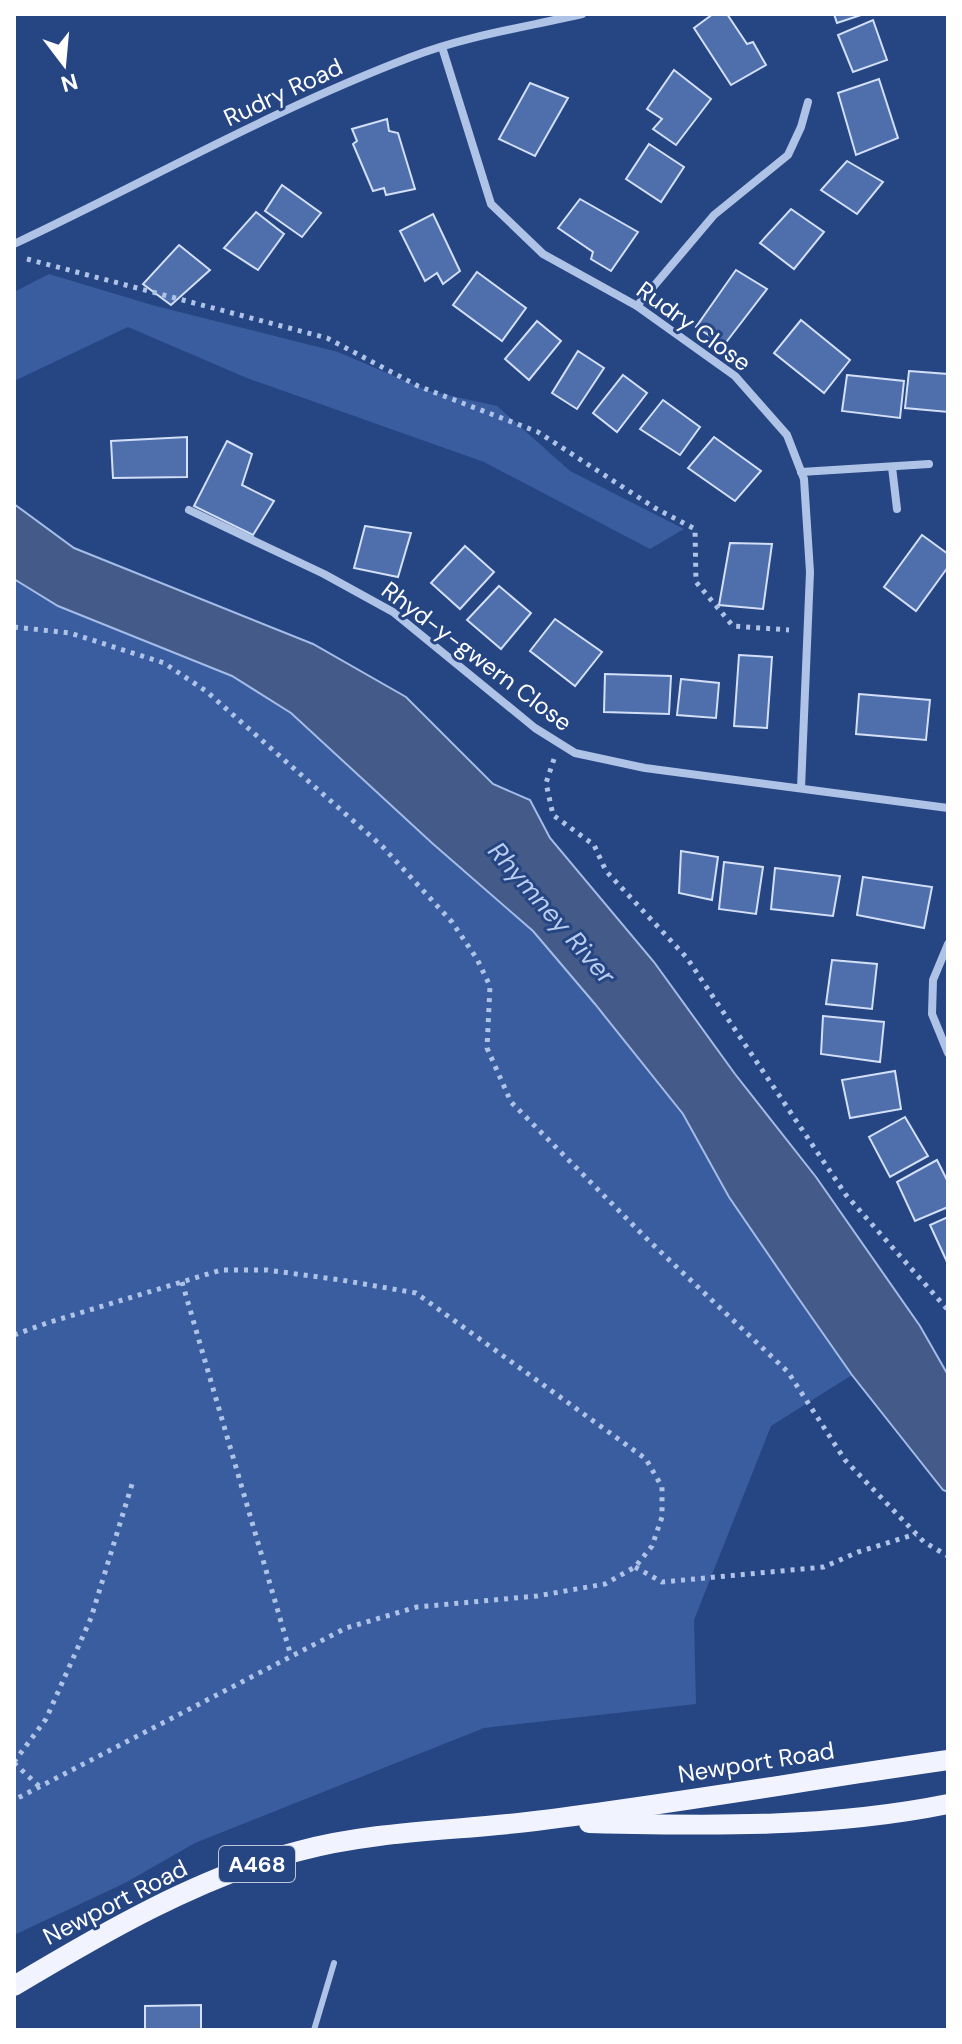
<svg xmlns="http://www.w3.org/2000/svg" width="962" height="2044" viewBox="0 0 962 2044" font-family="'DM Sans',sans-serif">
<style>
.green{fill:#3a5da0}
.water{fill:#445a88;stroke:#a3bce8;stroke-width:2}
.building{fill:#4e6fab;stroke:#d2dff6;stroke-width:2}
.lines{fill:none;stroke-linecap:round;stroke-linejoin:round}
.path{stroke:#afc3e7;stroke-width:5;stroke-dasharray:4 6;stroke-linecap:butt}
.service{stroke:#afc3e7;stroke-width:6}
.minor{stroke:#afc3e7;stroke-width:8}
.primary{stroke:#f1f4fe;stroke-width:20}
.labels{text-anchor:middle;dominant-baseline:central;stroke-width:6;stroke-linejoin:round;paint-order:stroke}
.shield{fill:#264583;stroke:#bec7da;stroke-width:2}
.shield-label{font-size:22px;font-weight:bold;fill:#fff}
.street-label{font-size:24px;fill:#fff;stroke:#264583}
.water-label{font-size:26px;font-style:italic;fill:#bacdef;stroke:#264583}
</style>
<rect width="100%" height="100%" fill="#264583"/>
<g class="green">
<path d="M 49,274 L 152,305 L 338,352 L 429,391 L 497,406 L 570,471 L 684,529 L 650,549 L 484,462 L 247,378 L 128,327 L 14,381 L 14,292 Z"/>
<path d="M 14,579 L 58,606 L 232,676 L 291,713 L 432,843 L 533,931 L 595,1004 L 683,1114 L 729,1197 L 852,1375 L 771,1426 L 694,1620 L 696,1704 L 484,1728 L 195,1843 L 125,1883 L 14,1935 Z"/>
</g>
<path class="water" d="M 14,504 L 74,548 L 313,644 L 406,697 L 493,784 L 530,800 L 550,838 L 654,962 L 735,1074 L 816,1177 L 920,1326 L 948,1375 L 948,1492 L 943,1490 L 852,1375 L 794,1292 L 729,1197 L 683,1114 L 595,1004 L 533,931 L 432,843 L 291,713 L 232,676 L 58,606 L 14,579 Z"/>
<g class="building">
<path d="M 713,14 L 727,14 L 747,44 L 753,42 L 766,65 L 731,85 L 694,28 Z"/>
<path d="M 834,14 L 864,14 L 837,23 Z"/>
<path d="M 873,20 L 887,60 L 853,72 L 838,35 Z"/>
<path d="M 674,70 L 711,99 L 676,145 L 653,129 L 662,119 L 647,109 Z"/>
<path d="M 879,79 L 898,138 L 856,155 L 838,93 Z"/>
<path d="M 530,83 L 568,98 L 535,156 L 499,139 Z"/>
<path d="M 387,119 L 389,131 L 398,133 L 415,189 L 386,195 L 384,188 L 373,191 L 353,144 L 357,141 L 352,129 Z"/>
<path d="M 649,144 L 684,167 L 661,202 L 626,179 Z"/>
<path d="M 847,161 L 883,182 L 857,214 L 821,190 Z"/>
<path d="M 282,185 L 321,213 L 302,237 L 265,211 Z"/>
<path d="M 580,199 L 638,232 L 611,271 L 591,259 L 593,252 L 558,228 Z"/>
<path d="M 791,209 L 824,232 L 794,269 L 760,243 Z"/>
<path d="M 256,212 L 284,234 L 258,270 L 224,248 Z"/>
<path d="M 433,214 L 460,271 L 443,284 L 437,273 L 425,281 L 400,231 Z"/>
<path d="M 179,245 L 210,270 L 171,305 L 143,284 Z"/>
<path d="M 736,270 L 767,289 L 724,345 L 696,327 Z"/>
<path d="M 477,272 L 526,308 L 502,341 L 453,305 Z"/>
<path d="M 801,320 L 850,360 L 824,393 L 774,353 Z"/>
<path d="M 537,321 L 561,341 L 529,380 L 505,359 Z"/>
<path d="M 578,351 L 604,368 L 577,409 L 552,393 Z"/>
<path d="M 909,371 L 948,374 L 948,412 L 905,408 Z"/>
<path d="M 623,375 L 647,393 L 617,432 L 593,413 Z"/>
<path d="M 847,375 L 904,381 L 900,418 L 842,411 Z"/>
<path d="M 663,400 L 700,427 L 680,455 L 640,429 Z"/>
<path d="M 187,437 L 187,477 L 113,478 L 111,441 Z"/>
<path d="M 714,437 L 761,471 L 735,501 L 688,468 Z"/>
<path d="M 227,441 L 252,454 L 242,485 L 274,501 L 253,535 L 194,506 Z"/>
<path d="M 365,526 L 411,533 L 398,577 L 354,568 Z"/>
<path d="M 922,535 L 948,554 L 948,567 L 916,611 L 884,587 Z"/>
<path d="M 730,543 L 772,544 L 763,609 L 719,605 Z"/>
<path d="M 465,546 L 494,572 L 460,609 L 431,583 Z"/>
<path d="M 499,586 L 531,613 L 501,649 L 467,620 Z"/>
<path d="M 555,619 L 602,652 L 575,686 L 530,651 Z"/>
<path d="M 739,655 L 772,657 L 767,728 L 734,726 Z"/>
<path d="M 605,674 L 671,676 L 669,714 L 604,712 Z"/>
<path d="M 681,679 L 719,683 L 716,718 L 677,715 Z"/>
<path d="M 859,694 L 930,700 L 926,740 L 856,734 Z"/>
<path d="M 681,851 L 718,857 L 712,900 L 679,893 Z"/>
<path d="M 724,862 L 763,867 L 756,914 L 719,909 Z"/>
<path d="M 775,868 L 840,876 L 833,916 L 771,909 Z"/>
<path d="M 863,877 L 932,887 L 924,928 L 857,915 Z"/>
<path d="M 832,960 L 877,964 L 872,1009 L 826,1004 Z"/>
<path d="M 823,1016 L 884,1022 L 880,1062 L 821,1054 Z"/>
<path d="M 895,1071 L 901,1109 L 850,1118 L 842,1080 Z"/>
<path d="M 905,1117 L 928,1156 L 890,1177 L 869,1137 Z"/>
<path d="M 937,1160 L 948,1182 L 948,1207 L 915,1221 L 897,1182 Z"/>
<path d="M 948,1217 L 948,1264 L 930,1225 Z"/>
<path d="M 201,2005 L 201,2030 L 145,2030 L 145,2006 Z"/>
</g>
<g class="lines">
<g class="path">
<path d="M 27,259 L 327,338 L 418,386 L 538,432 L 655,508 L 695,529 L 696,582 L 733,626 L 789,630"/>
<path d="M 14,627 L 70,633 L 164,663 L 206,691 L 383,847 L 452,922 L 477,959 L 490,986 L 487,1048 L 511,1102 L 646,1238 L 788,1372 L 845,1460 L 924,1542 L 948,1556"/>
<path d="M 554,759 L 546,783 L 553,815 L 594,845 L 606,871 L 687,958 L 846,1195 L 948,1310"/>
<path d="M 182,1282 L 291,1656"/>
<path d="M 14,1335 L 47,1323 L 221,1270 L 267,1270 L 341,1280 L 416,1293 L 646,1459 L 662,1487 L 662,1517 L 652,1546 L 635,1567 L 605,1584 L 537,1596 L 417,1607 L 346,1628 L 14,1800"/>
<path d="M 635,1567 L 662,1582 L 824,1567 L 858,1552 L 916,1534"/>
<path d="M 14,1762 L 46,1719 L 91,1618 L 133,1481"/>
<path d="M 14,1763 L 40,1787"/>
</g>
<path class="service" d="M 314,2030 L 334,1963"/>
<g class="minor">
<path d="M 442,47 L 491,204 L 543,254 L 637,306 L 735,376 L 787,435 L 804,479 L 810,572 L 801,788"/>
<path d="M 14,244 C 146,182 274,109 411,57 C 465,36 526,27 582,14"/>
<path d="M 637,306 L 714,215 L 788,155 L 801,127 L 808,102"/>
<path d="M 892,467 L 897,509"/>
<path d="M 801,472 L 929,464"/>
<path d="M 189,510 L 324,574 L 393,612 L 535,728 L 575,753 L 645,768 L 948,808"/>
<path d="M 948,944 L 933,980 L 932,1014 L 948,1053"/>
</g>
<g class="primary">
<path d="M 589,1823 C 709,1826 830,1828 948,1804"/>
<path d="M 14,1986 C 101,1934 200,1876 299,1851 C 373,1831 451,1831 527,1822 C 668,1805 808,1780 948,1760"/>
</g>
</g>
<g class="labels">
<rect class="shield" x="219" y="1846" width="76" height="36" rx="6"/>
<g class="shield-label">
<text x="257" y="1864">A468</text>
</g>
<g class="street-label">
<text transform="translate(283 92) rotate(-25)">Rudry Road</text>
<text transform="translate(694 326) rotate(36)">Rudry Close</text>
<text transform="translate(477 656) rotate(37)">Rhyd-y-gwern Close</text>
<text transform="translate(756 1762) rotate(-9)">Newport Road</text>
<text transform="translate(115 1902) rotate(-27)">Newport Road</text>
</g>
<g class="water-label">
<text transform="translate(552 913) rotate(49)">Rhymney River</text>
</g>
</g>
<rect width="962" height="2044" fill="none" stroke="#ffffff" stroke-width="32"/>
<g transform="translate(64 64) rotate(164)" stroke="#264583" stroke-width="6" paint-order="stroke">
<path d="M0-6L14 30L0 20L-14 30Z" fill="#ffffff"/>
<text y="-12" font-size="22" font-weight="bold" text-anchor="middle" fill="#ffffff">N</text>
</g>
</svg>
